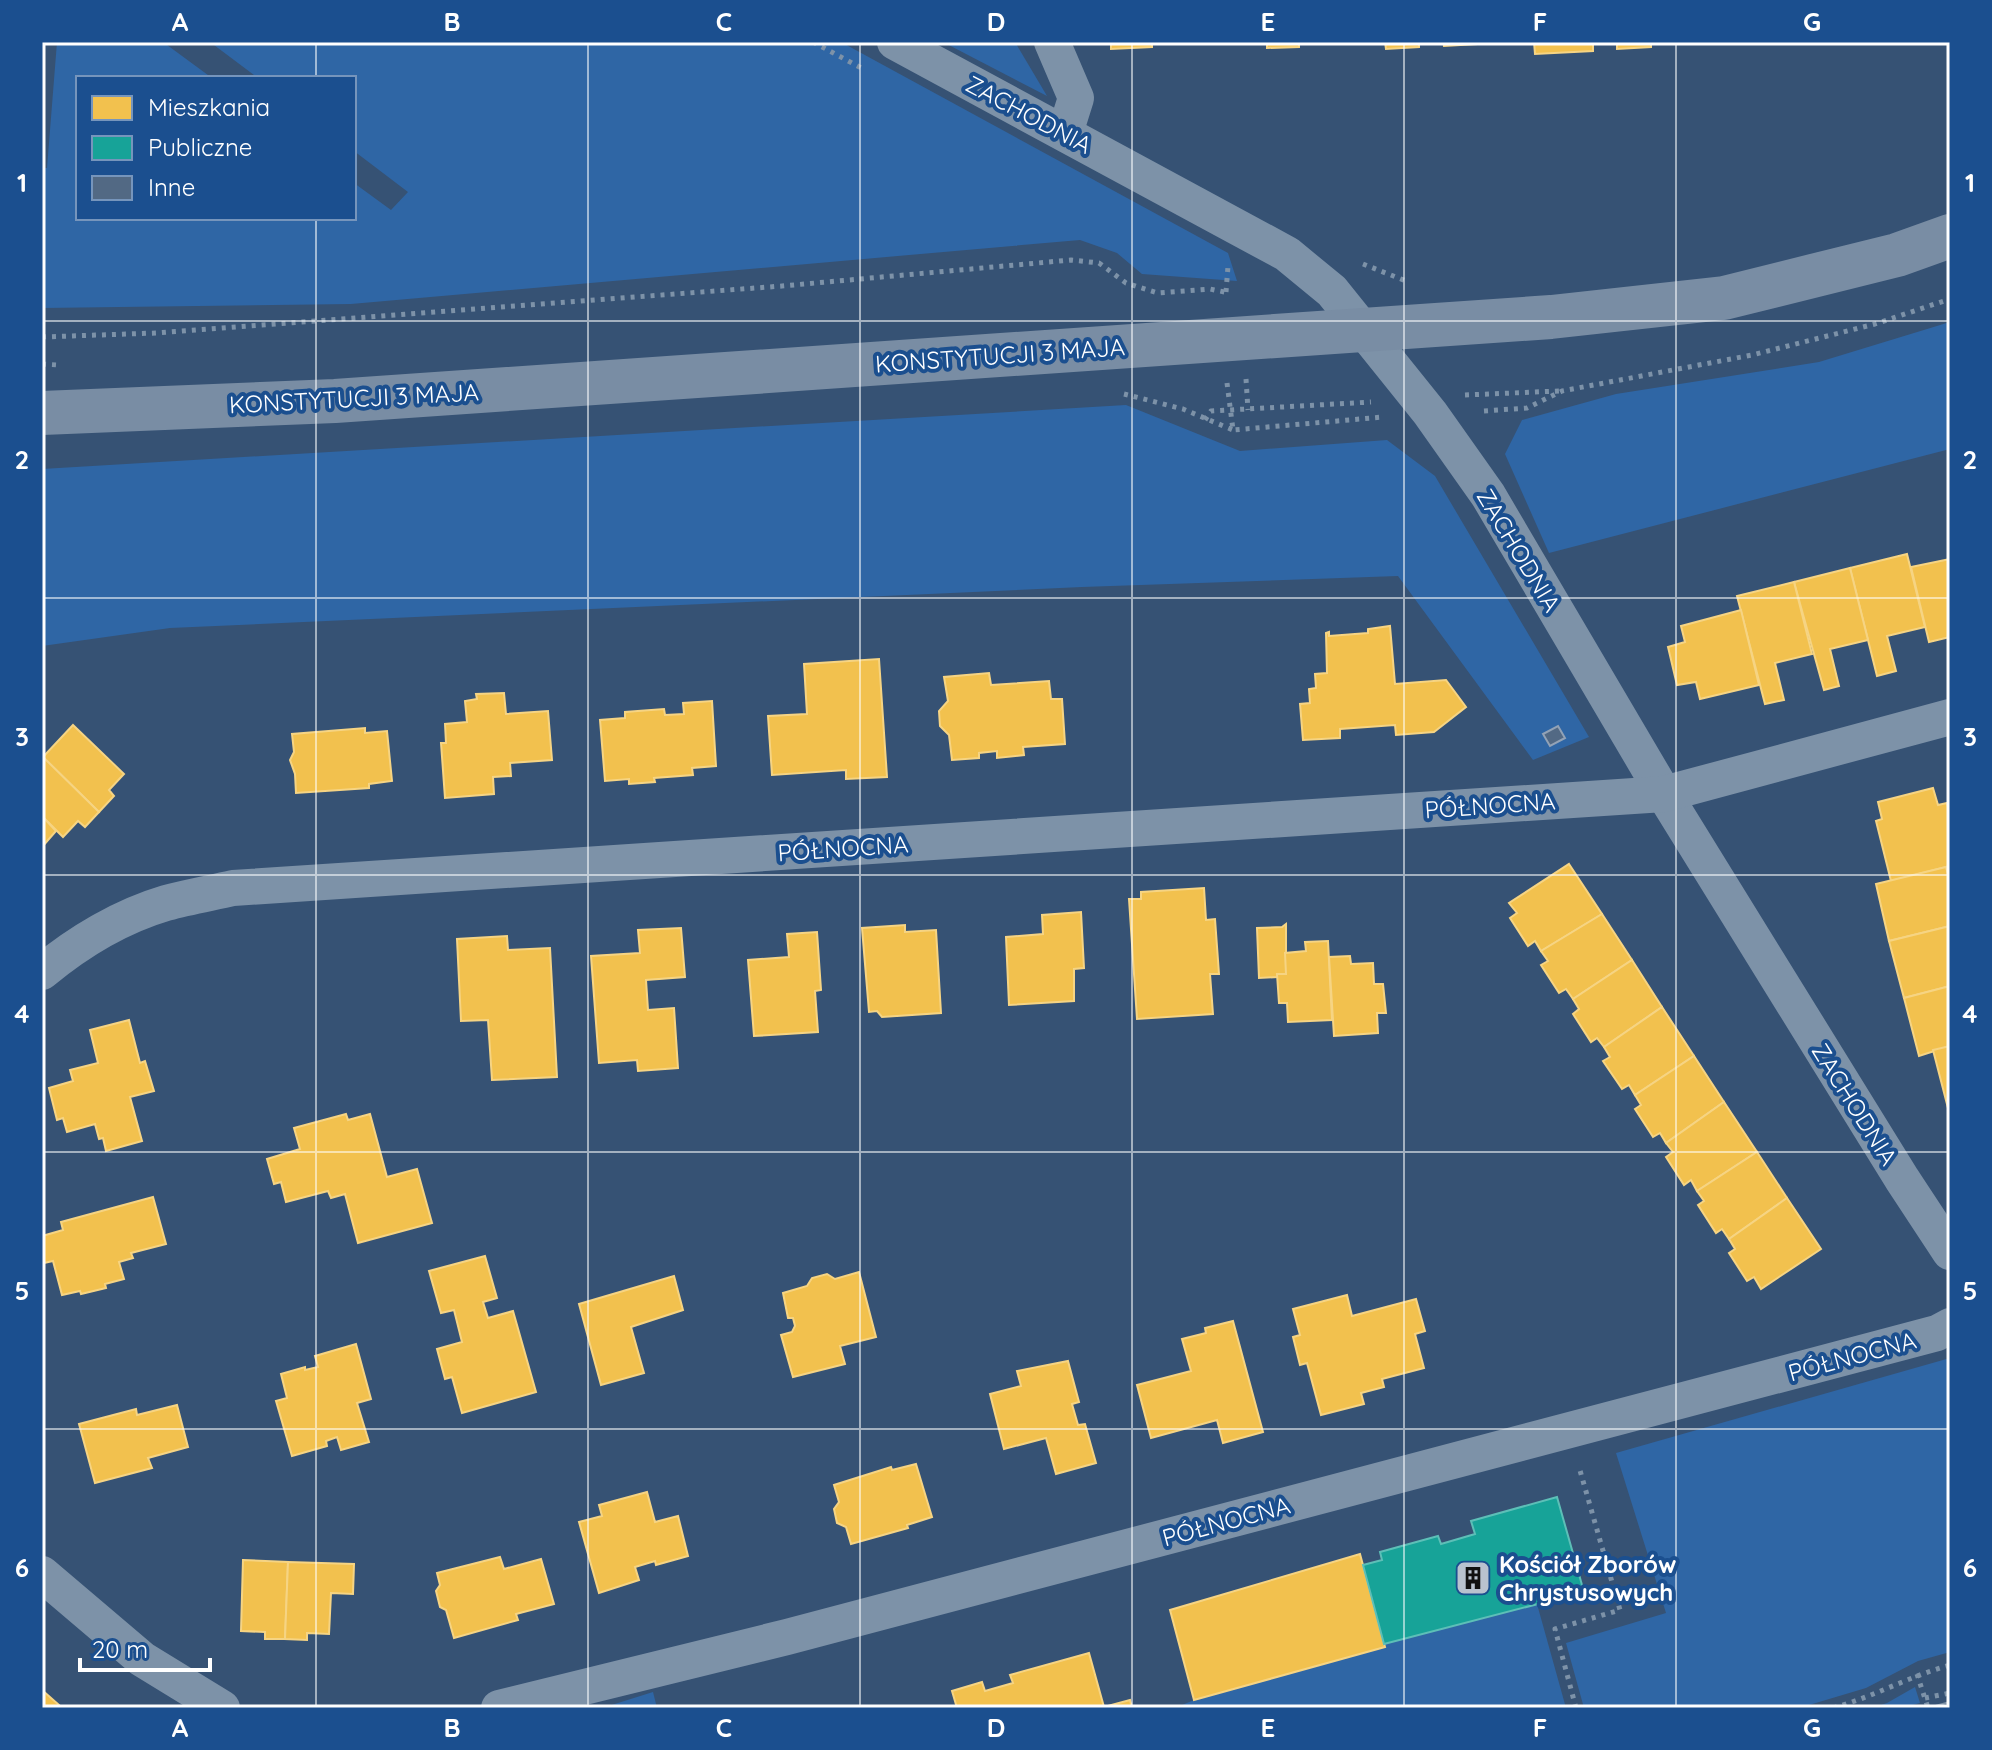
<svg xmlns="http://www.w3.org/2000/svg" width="1992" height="1750" viewBox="0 0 1992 1750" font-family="Quicksand,sans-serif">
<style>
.green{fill:#2f66a5}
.homes{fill:#f2c14e;stroke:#f6d483;stroke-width:2}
.public{fill:#17a398;stroke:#5dbfb7;stroke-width:2}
.building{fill:#526984;stroke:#92a2b6;stroke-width:2}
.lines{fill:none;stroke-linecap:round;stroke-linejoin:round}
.path{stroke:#7d92a8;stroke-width:5;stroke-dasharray:4 6;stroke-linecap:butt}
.street{stroke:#7d92a8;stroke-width:36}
.secondary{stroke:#798da4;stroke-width:44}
.tram{stroke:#7e92a7;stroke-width:2}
.grid{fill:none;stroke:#fff;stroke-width:2;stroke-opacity:0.55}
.labels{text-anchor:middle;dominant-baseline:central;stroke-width:8;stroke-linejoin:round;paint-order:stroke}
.street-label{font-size:24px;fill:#fff;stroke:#1b4f8f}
.poi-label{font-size:24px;font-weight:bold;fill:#fff;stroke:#1b4f8f;text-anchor:start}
.neatline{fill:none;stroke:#fff;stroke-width:3}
.grid-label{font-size:26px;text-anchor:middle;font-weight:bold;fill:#fff}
</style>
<rect width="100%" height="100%" fill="#365274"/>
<g class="green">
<path d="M 57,42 L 163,42 L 212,78 L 78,78 L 78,218 L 354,218 L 354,183 L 391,210 L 408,192 L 354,151 L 354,78 L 258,78 L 210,42 L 841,42 L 1228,253 L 1237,281 L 1142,274 L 1117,253 L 1080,240 L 351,304 L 42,308 L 42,168 L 47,168 Z"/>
<path d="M 943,42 L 1015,42 L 1047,96 Z"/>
<path d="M 1950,322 L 1950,449 L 1549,553 L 1505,454 L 1522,420 L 1616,394 L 1819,362 Z"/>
<path d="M 1126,405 L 1240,451 L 1387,440 L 1435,476 L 1589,737 L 1533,760 L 1398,576 L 1082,587 L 170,628 L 42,646 L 42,469 Z"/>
<path d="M 1950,1358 L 1950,1652 L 1918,1661 L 1866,1688 L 1799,1708 L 1584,1708 L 1566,1643 L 1666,1613 L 1616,1453 Z"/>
<path d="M 1537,1604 L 1566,1708 L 1175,1708 L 1194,1700 L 1384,1647 L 1384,1644 Z"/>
<path d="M 1915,1687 L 1920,1703 L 1901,1708 L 1872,1708 L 1887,1703 Z"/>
<path d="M 653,1692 L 657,1708 L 602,1708 Z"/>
</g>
<g class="homes">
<path d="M 1111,42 L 1152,42 L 1152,47 L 1111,49 Z"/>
<path d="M 1267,42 L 1299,42 L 1299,47 L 1267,48 Z"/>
<path d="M 1385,42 L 1419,42 L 1419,47 L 1386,49 Z"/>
<path d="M 1443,42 L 1477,42 L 1477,44 L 1444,46 Z"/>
<path d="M 1534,42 L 1593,42 L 1593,51 L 1535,54 Z"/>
<path d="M 1617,42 L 1651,42 L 1651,47 L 1617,49 Z"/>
<path d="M 1907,554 L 1925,627 L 1887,636 L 1896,671 L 1877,676 L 1850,568 Z"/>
<path d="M 1950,559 L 1950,637 L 1929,642 L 1911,567 Z"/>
<path d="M 1850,568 L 1868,640 L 1830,649 L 1839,686 L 1824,690 L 1794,582 Z"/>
<path d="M 1794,582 L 1812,654 L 1775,663 L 1784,700 L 1765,704 L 1737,596 Z"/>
<path d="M 1741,610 L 1759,685 L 1700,699 L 1696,682 L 1677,685 L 1668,647 L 1685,642 L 1681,626 Z"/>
<path d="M 1390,626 L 1395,684 L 1446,680 L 1466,707 L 1434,732 L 1396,735 L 1395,725 L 1340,729 L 1340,738 L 1303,740 L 1300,704 L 1310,703 L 1309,689 L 1316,688 L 1315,674 L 1327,673 L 1326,633 L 1329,632 L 1329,636 L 1368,633 L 1368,629 Z"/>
<path d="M 879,659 L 887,777 L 846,779 L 846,770 L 772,775 L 768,716 L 807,714 L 804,664 Z"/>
<path d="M 989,673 L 991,685 L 1049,681 L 1051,699 L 1062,699 L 1065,744 L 1023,747 L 1024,755 L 997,758 L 997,751 L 979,753 L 979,758 L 952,760 L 949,735 L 940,726 L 939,711 L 948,701 L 944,677 Z"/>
<path d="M 504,693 L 506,714 L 548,711 L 552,760 L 510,763 L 511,776 L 493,777 L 494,794 L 445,798 L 441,743 L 446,743 L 445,724 L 467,722 L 465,701 L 477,699 L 476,694 Z"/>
<path d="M 712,701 L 716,766 L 692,768 L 693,775 L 654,778 L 655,782 L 629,784 L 629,779 L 605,781 L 600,720 L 625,718 L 625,712 L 664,709 L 665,715 L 684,714 L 683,703 Z"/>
<path d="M 73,725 L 124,774 L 109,790 L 114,796 L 99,812 L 43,757 Z"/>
<path d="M 365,728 L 365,733 L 387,731 L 392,781 L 369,784 L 369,788 L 296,793 L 295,774 L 290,760 L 294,752 L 292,734 Z"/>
<path d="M 43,757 L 99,812 L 85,827 L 78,821 L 63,837 L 42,816 Z"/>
<path d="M 1933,788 L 1938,805 L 1947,803 L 1950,815 L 1950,866 L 1891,881 L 1876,821 L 1882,819 L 1878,802 Z"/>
<path d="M 42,816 L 56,831 L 42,847 Z"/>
<path d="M 1569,864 L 1602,914 L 1541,951 L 1535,941 L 1528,946 L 1510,918 L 1517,913 L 1509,903 Z"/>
<path d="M 1946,867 L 1950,882 L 1950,926 L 1889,941 L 1876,884 Z"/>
<path d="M 1204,888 L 1206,920 L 1215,919 L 1219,974 L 1210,974 L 1213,1014 L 1137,1019 L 1129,899 L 1141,899 L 1141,892 Z"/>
<path d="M 1081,912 L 1084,968 L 1074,969 L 1074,1001 L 1009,1005 L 1006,937 L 1043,934 L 1042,915 Z"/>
<path d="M 1602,914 L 1632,960 L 1573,999 L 1566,989 L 1559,993 L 1541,965 L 1548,961 L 1541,951 Z"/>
<path d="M 1286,924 L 1286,974 L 1277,974 L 1277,977 L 1259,978 L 1257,928 L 1282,927 Z"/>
<path d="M 905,925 L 905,932 L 936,930 L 941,1013 L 882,1017 L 877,1011 L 869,1012 L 862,928 Z"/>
<path d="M 1950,926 L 1950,986 L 1904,998 L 1889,941 Z"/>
<path d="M 681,928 L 685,977 L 646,980 L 648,1010 L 674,1008 L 678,1068 L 638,1071 L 637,1060 L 599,1063 L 591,956 L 640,953 L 638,930 Z"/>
<path d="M 817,932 L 821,990 L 815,991 L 818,1032 L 754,1036 L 748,960 L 789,957 L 787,934 Z"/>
<path d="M 507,936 L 508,950 L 550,948 L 557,1077 L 492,1080 L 488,1020 L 461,1021 L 457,939 Z"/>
<path d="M 1328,941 L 1332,1020 L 1288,1022 L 1287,1003 L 1279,1003 L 1277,974 L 1286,974 L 1285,953 L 1306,951 L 1305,942 Z"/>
<path d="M 1350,956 L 1351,964 L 1373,963 L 1374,984 L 1383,984 L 1386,1013 L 1377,1013 L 1378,1033 L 1334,1036 L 1329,957 Z"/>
<path d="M 1632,960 L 1662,1007 L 1604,1047 L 1597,1038 L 1591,1042 L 1573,1014 L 1579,1009 L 1573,999 Z"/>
<path d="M 1950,986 L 1950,1046 L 1919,1056 L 1904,998 Z"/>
<path d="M 1662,1007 L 1694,1056 L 1635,1095 L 1629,1085 L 1622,1089 L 1603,1061 L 1610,1057 L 1604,1047 Z"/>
<path d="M 129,1020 L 140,1063 L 145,1061 L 154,1091 L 130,1097 L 142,1141 L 106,1151 L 103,1138 L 99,1139 L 95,1124 L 67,1132 L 63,1118 L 57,1120 L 49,1088 L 73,1081 L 70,1070 L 98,1063 L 90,1030 Z"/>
<path d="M 1950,1046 L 1950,1107 L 1948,1108 L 1933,1050 Z"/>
<path d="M 1694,1056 L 1724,1102 L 1666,1143 L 1660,1133 L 1653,1137 L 1635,1109 L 1641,1105 L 1635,1095 Z"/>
<path d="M 1724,1102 L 1757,1152 L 1697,1191 L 1691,1180 L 1684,1185 L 1666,1157 L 1673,1152 L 1666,1143 Z"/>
<path d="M 346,1114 L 348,1120 L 370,1114 L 387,1177 L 417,1169 L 432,1223 L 358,1243 L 345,1194 L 331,1198 L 328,1191 L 286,1202 L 281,1182 L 274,1184 L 267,1159 L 300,1149 L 294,1128 Z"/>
<path d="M 1757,1152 L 1787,1198 L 1729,1239 L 1722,1229 L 1716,1233 L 1698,1205 L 1704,1201 L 1697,1191 Z"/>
<path d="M 153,1197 L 166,1244 L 131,1253 L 133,1258 L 119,1262 L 124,1279 L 105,1284 L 106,1288 L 81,1294 L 80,1291 L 62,1295 L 53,1261 L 44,1263 L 42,1236 L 63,1230 L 61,1222 Z"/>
<path d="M 1787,1198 L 1821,1249 L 1761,1289 L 1754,1277 L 1747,1281 L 1729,1253 L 1735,1249 L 1729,1239 Z"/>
<path d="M 485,1256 L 497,1298 L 483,1302 L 488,1318 L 513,1311 L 536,1392 L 462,1413 L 452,1377 L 445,1379 L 437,1349 L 462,1342 L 454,1310 L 441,1313 L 429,1271 Z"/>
<path d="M 859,1272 L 876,1337 L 840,1346 L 845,1364 L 793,1377 L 781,1335 L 792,1332 L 795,1326 L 793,1318 L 788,1318 L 783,1293 L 807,1286 L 812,1278 L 827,1274 L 835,1279 Z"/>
<path d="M 674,1276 L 683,1310 L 631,1327 L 644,1373 L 601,1385 L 579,1304 Z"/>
<path d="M 1347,1295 L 1352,1316 L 1416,1299 L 1425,1331 L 1415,1334 L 1424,1368 L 1382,1379 L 1384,1387 L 1361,1393 L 1364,1404 L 1321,1415 L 1307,1363 L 1300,1365 L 1293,1337 L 1300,1335 L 1293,1309 Z"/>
<path d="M 1233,1321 L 1263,1432 L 1223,1443 L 1217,1420 L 1151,1438 L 1137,1385 L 1191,1371 L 1182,1339 L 1206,1333 L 1205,1328 Z"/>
<path d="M 356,1344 L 371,1399 L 357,1403 L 369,1442 L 341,1450 L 337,1437 L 326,1441 L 327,1446 L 292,1456 L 276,1401 L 287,1398 L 281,1374 L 305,1367 L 305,1370 L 318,1367 L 315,1356 Z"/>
<path d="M 1068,1361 L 1079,1402 L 1072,1404 L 1078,1425 L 1085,1424 L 1096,1463 L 1056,1474 L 1046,1438 L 1004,1449 L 990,1394 L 1021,1386 L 1017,1371 Z"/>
<path d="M 177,1405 L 188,1447 L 148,1458 L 152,1468 L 95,1483 L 79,1424 L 136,1409 L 137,1415 Z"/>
<path d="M 916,1464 L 932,1517 L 907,1525 L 908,1528 L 851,1544 L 846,1527 L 837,1523 L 834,1509 L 839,1502 L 834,1485 L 891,1467 L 892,1470 Z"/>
<path d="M 647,1492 L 655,1522 L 678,1516 L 688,1556 L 656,1565 L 655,1561 L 635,1567 L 639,1580 L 599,1593 L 579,1522 L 602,1516 L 599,1505 Z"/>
<path d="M 1360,1554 L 1385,1647 L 1194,1700 L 1170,1610 Z"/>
<path d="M 500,1557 L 504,1569 L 541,1559 L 554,1604 L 516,1614 L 518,1620 L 454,1638 L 446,1610 L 440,1607 L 436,1591 L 440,1585 L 437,1573 Z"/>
<path d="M 243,1560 L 288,1562 L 285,1639 L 265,1639 L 265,1632 L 241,1631 Z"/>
<path d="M 288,1562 L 354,1564 L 353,1594 L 331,1593 L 329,1634 L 307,1633 L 307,1640 L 285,1639 Z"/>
<path d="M 1089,1653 L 1104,1707 L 1130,1700 L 1132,1708 L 957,1708 L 952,1691 L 982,1682 L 985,1691 L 1013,1683 L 1010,1675 Z"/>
<path d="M 42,1690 L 59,1705 L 56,1708 L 42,1708 Z"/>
</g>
<path class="public" d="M 1557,1497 L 1584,1592 L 1384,1644 L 1363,1565 L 1382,1560 L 1380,1552 L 1438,1536 L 1441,1544 L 1475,1534 L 1471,1521 Z"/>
<path class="building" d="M 1558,726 L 1565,738 L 1550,746 L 1543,734 Z"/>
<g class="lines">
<g class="path">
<path d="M 813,42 L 865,70"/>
<path d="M 1363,264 L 1406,281"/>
<path d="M 1226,292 L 1228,266"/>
<path d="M 42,337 L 156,333 L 782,286 L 1071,260 L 1099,263 L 1126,283 L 1158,293 L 1210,289 L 1229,293"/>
<path d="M 42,364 L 58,365"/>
<path d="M 1246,379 L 1248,410"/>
<path d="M 1227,383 L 1233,430 L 1383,417"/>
<path d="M 1124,394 L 1183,409 L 1233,430"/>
<path d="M 1465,395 L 1559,391"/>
<path d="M 1484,411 L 1527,408 L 1562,391 L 1752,355 L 1875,324 L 1950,299"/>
<path d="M 1205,420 L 1211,411 L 1371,402"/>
<path d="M 1917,1674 L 1928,1708"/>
<path d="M 1925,1698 L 1950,1693"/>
<path d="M 1576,1708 L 1555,1629 L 1620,1610 L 1579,1467"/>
<path d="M 1833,1708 C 1873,1697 1910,1676 1950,1665"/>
</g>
<g class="street">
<path d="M 895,42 L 1287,254 L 1332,291 L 1430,413 L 1488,495 L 1664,794 L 1902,1179 L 1950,1252"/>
<path d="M 1052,42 L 1076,98 L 1065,133"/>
<path d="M 42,972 C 78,942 122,916 166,903 C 188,897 211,893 233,888 L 1664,794 L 1950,717"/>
<path d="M 42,1574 L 142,1659 L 222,1708"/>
<path d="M 499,1708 L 787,1637 L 1937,1333 L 1950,1326"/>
</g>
<path class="secondary" d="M 42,413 L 335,401 L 1551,317 L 1724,298 L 1897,255 L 1950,236"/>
<path class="tram" d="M 1928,1708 L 1950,1702"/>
</g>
<path class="grid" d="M 316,42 L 316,78M 588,42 L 588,1708M 860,42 L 860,1708M 1132,42 L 1132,1708M 1404,42 L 1404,1708M 1676,42 L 1676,1708M 316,218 L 316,1708M 42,321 L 1950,321M 42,598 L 1950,598M 42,875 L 1950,875M 42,1152 L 1950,1152M 42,1429 L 1950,1429"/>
<defs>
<symbol id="building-square" viewBox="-11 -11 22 22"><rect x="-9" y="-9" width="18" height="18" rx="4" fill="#b9c2ce" stroke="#1b4f8f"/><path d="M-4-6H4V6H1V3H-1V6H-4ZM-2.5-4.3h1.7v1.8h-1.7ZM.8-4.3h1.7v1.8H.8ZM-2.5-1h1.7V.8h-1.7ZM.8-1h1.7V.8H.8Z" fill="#111"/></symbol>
</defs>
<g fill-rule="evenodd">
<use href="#building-square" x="1453" y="1558" width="40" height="40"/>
</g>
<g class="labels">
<g class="street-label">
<text transform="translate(1029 114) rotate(28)">ZACHODNIA</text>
<text transform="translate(1000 355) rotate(-4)">KONSTYTUCJI 3 MAJA</text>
<text transform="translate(354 398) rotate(-3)">KONSTYTUCJI 3 MAJA</text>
<text transform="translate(1519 550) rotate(59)">ZACHODNIA</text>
<text transform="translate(1490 805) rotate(-4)">PÓŁNOCNA</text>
<text transform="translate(843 848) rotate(-4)">PÓŁNOCNA</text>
<text transform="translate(1855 1104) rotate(58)">ZACHODNIA</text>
<text transform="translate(1852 1356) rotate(-15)">PÓŁNOCNA</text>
<text transform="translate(1226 1521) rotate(-15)">PÓŁNOCNA</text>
</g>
<g class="poi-label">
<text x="1499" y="1564">Kościół Zborów<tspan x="1499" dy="28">Chrystusowych</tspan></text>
</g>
</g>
<rect width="1992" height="1750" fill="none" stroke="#1b4f8f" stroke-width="88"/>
<rect x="76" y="76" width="280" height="144" fill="#1b4f8f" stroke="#7695bc" stroke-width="2"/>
<rect x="92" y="96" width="40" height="24" fill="#f2c14e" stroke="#7695bc" stroke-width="2"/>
<text x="148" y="116" font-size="24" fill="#ffffff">Mieszkania</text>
<rect x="92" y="136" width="40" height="24" fill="#17a398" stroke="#7695bc" stroke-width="2"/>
<text x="148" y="156" font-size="24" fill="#ffffff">Publiczne</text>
<rect x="92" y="176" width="40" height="24" fill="#526984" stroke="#7695bc" stroke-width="2"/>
<text x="148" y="196" font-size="24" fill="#ffffff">Inne</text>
<path d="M80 1658v12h130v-12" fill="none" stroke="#ffffff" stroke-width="4"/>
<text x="92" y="1658" font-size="24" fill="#ffffff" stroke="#1b4f8f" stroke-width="6" paint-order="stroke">20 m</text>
<rect x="44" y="44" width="1904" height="1662" class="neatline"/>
<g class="grid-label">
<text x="180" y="31">A</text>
<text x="452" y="31">B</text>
<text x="724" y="31">C</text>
<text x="996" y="31">D</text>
<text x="1268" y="31">E</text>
<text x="1540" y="31">F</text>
<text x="1812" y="31">G</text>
<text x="22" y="192">1</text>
<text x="1970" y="192">1</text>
<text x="22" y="469">2</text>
<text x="1970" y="469">2</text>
<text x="22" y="746">3</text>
<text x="1970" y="746">3</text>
<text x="22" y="1023">4</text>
<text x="1970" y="1023">4</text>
<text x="22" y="1300">5</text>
<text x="1970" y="1300">5</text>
<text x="22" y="1577">6</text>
<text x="1970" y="1577">6</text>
<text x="180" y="1737">A</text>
<text x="452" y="1737">B</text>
<text x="724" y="1737">C</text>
<text x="996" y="1737">D</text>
<text x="1268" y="1737">E</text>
<text x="1540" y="1737">F</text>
<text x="1812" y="1737">G</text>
</g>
</svg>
